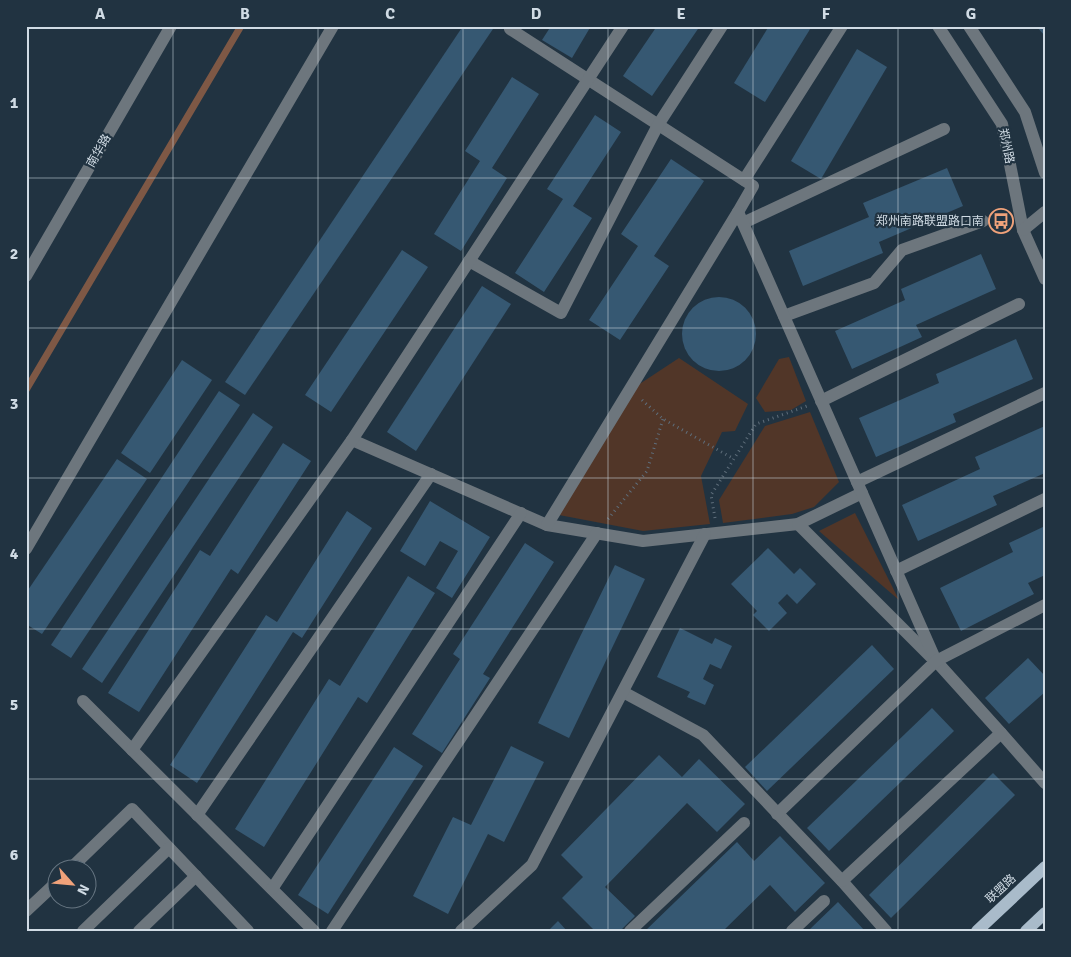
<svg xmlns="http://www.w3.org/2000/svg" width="1071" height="957" viewBox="0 0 1071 957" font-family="Signika,'Noto Sans SC',sans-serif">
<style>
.green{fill:#513628}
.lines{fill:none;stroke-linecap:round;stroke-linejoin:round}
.stream{stroke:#7e5845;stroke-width:7}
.building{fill:#365872}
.path{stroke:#5f6e7b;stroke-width:3;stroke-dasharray:1 4;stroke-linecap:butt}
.minor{stroke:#6d767d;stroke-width:12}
.major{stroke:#a9bbca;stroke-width:12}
.grid{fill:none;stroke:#d0dbe4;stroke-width:1;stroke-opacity:0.55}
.labels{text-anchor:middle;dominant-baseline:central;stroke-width:4.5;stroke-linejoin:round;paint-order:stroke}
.street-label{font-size:12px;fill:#d0dbe4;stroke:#213341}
.poi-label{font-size:12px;fill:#d0dbe4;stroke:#213341;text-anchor:end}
.neatline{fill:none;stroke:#d0dbe4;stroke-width:2}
.grid-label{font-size:16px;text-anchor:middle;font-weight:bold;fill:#d0dbe4}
</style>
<rect width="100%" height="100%" fill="#213341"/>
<g class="green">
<path d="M 789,357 L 806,401 L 791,410 L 765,412 L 756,398 L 779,359 Z"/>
<path d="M 679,358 L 748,404 L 735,431 L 722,432 L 701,476 L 710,524 L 643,531 L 559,515 L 638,385 Z"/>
<path d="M 810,412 L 839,482 L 814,507 L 792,514 L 723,523 L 719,500 L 765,426 Z"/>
<path d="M 855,513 L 899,600 L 819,531 Z"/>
</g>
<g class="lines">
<path class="stream" d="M 26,390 L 241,26"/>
</g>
<g class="building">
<path d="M 463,26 L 495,26 L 245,395 L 225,382 Z"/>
<path d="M 551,26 L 591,26 L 572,58 L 542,40 Z"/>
<path d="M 657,26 L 700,26 L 652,96 L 623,76 Z"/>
<path d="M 769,26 L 812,26 L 765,102 L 734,83 Z"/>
<path d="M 1036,26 L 1045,26 L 1045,36 Z"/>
<path d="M 857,49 L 887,67 L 821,179 L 791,161 Z"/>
<path d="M 512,77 L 539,94 L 492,168 L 507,178 L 461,251 L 434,234 L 480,161 L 465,151 Z"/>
<path d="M 595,115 L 621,132 L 573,206 L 592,218 L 544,292 L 515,273 L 563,199 L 547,189 Z"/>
<path d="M 671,159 L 704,181 L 654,256 L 669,266 L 620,340 L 589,320 L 638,246 L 621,234 Z"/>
<path d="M 947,168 L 963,206 L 879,242 L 883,253 L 803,286 L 789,251 L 869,217 L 863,203 Z"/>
<path d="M 402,250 L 428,267 L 331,412 L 305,395 Z"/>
<path d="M 981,254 L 996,289 L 916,325 L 922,337 L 852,369 L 835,331 L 905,300 L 901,289 Z"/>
<path d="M 482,286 L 511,304 L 416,451 L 387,432 Z"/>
<circle cx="719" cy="334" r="37"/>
<path d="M 1016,339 L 1033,379 L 953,414 L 956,422 L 876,457 L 859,418 L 939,383 L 936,374 Z"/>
<path d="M 182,360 L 212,380 L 150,473 L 121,453 Z"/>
<path d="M 219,391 L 240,405 L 71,658 L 51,645 Z"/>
<path d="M 253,413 L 273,427 L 102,683 L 82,669 Z"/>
<path d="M 1045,426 L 1045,473 L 993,496 L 997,505 L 918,541 L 902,505 L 980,469 L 975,457 Z"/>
<path d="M 283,443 L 311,461 L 238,574 L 231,569 L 139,712 L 108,693 L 200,550 L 210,556 Z"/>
<path d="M 117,459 L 147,479 L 42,634 L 26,624 L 26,593 Z"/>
<path d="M 430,501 L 490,537 L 452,598 L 436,588 L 458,551 L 440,541 L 425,566 L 400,551 Z"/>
<path d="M 347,511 L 372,528 L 302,638 L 293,632 L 197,783 L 170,765 L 266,615 L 277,622 Z"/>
<path d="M 1045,526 L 1045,575 L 1028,583 L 1034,594 L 961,631 L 940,588 L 1013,552 L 1009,543 Z"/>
<path d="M 525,543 L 554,562 L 483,674 L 490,678 L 442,753 L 412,734 L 460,659 L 453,654 Z"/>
<path d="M 768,548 L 794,574 L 800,568 L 816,584 L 797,604 L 787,594 L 778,603 L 787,613 L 769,631 L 753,615 L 757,611 L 731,584 Z"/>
<path d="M 615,565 L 645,579 L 569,738 L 538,723 Z"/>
<path d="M 408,576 L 435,593 L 367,703 L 358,697 L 264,847 L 235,829 L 329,679 L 340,686 Z"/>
<path d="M 680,628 L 712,644 L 715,638 L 732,646 L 721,669 L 710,664 L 703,679 L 714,685 L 705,705 L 687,697 L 690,692 L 657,677 Z"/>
<path d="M 872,645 L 894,669 L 767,791 L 745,767 Z"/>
<path d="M 1028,658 L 1045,676 L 1045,692 L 1009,724 L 985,698 Z"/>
<path d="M 932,708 L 954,731 L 829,851 L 807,828 Z"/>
<path d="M 511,746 L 544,762 L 504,842 L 488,834 L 448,914 L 413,896 L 453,817 L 471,825 Z"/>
<path d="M 394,747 L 423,766 L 328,914 L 298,895 Z"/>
<path d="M 659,755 L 682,777 L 699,759 L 745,804 L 717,832 L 687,803 L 605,887 L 635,916 L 620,931 L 595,931 L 562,898 L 583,877 L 561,855 Z"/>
<path d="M 993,773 L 1015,795 L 891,918 L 869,895 Z"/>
<path d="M 780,836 L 825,883 L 795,912 L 770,885 L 723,931 L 645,931 L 737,842 L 754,861 Z"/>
<path d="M 838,902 L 865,931 L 808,931 Z"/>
<path d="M 558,921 L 567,931 L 548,931 Z"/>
</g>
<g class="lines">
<g class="path">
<path d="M 642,400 L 663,419 L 734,459"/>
<path d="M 715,518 L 711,495 L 756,424 L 807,406"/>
<path d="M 608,519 L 647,471 L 663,419"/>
</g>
<g class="minor">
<path d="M 938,26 L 1002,124 L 1023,230 L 1045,279"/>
<path d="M 969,26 L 1025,112 L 1045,173"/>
<path d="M 510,29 L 753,186 L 738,212"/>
<path d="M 744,180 L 842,26"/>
<path d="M 743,223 L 944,129"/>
<path d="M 1023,230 L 1045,212"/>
<path d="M 469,261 L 561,313 L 658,125 L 722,26"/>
<path d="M 26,276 L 171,26"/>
<path d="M 784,316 L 874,283 L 902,250 L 983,221"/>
<path d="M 821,401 L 1019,304"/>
<path d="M 352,440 L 547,525 L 643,541 L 798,524 L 862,493"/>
<path d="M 857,482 L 1045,393"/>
<path d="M 798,524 L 930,656"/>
<path d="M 547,525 L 738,212 L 936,661 L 1001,733 L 1045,783"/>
<path d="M 26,549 L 333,26"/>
<path d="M 896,571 L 1045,499"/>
<path d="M 623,692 L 703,735 L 842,881 L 886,931"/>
<path d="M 83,701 L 314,931"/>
<path d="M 132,750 L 352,440 L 623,26"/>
<path d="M 777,814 L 936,661 L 1045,605"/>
<path d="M 197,815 L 431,474"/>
<path d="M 69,870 L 132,809 L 248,931"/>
<path d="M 842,881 L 1001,733"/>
<path d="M 272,889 L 521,513"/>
<path d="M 26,911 L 58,881"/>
<path d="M 83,931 L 169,848"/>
<path d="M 139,931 L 196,876"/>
<path d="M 332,931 L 597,533"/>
<path d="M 461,931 L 532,865 L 705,534"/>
<path d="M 630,931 L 744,823"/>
<path d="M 792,931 L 824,901"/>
</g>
<g class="major">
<path d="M 977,931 L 1045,867"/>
<path d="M 1026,931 L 1045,913"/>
</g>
</g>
<path class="grid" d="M 173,26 L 173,931M 318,26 L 318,931M 463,26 L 463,931M 608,26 L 608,931M 753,26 L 753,931M 898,26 L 898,931M 26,178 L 1045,178M 26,328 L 1045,328M 26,478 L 1045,478M 26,629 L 1045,629M 26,779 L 1045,779"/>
<defs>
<symbol id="bus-ring" viewBox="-11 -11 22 22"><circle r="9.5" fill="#213341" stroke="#f0a27a" stroke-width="1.5"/><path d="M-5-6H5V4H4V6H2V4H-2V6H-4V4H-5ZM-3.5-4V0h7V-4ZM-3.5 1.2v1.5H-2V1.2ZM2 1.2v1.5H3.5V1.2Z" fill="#f0a27a"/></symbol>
</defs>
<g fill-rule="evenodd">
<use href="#bus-ring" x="987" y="207" width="28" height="28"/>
</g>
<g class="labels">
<g class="street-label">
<text transform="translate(1006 146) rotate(78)">郑州路</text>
<text transform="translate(99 151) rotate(-60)">南华路</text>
<text transform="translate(1001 889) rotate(-43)">联盟路</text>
</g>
<g class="poi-label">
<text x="984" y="221">郑州南路联盟路口南</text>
</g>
</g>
<rect width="1071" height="957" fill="none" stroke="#213341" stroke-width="55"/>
<g transform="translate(72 884) rotate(117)"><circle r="24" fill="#213341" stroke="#677682"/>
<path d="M0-4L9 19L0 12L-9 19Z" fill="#f0a27a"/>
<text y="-8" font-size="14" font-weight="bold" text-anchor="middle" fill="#d0dbe4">N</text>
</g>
<rect x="28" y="28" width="1016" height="902" class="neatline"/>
<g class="grid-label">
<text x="100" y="19">A</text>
<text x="245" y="19">B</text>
<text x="390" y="19">C</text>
<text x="536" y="19">D</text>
<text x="681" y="19">E</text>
<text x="826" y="19">F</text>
<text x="971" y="19">G</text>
<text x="14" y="108">1</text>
<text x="14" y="259">2</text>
<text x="14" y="409">3</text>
<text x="14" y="559">4</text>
<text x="14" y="710">5</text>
<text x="14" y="860">6</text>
</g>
</svg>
